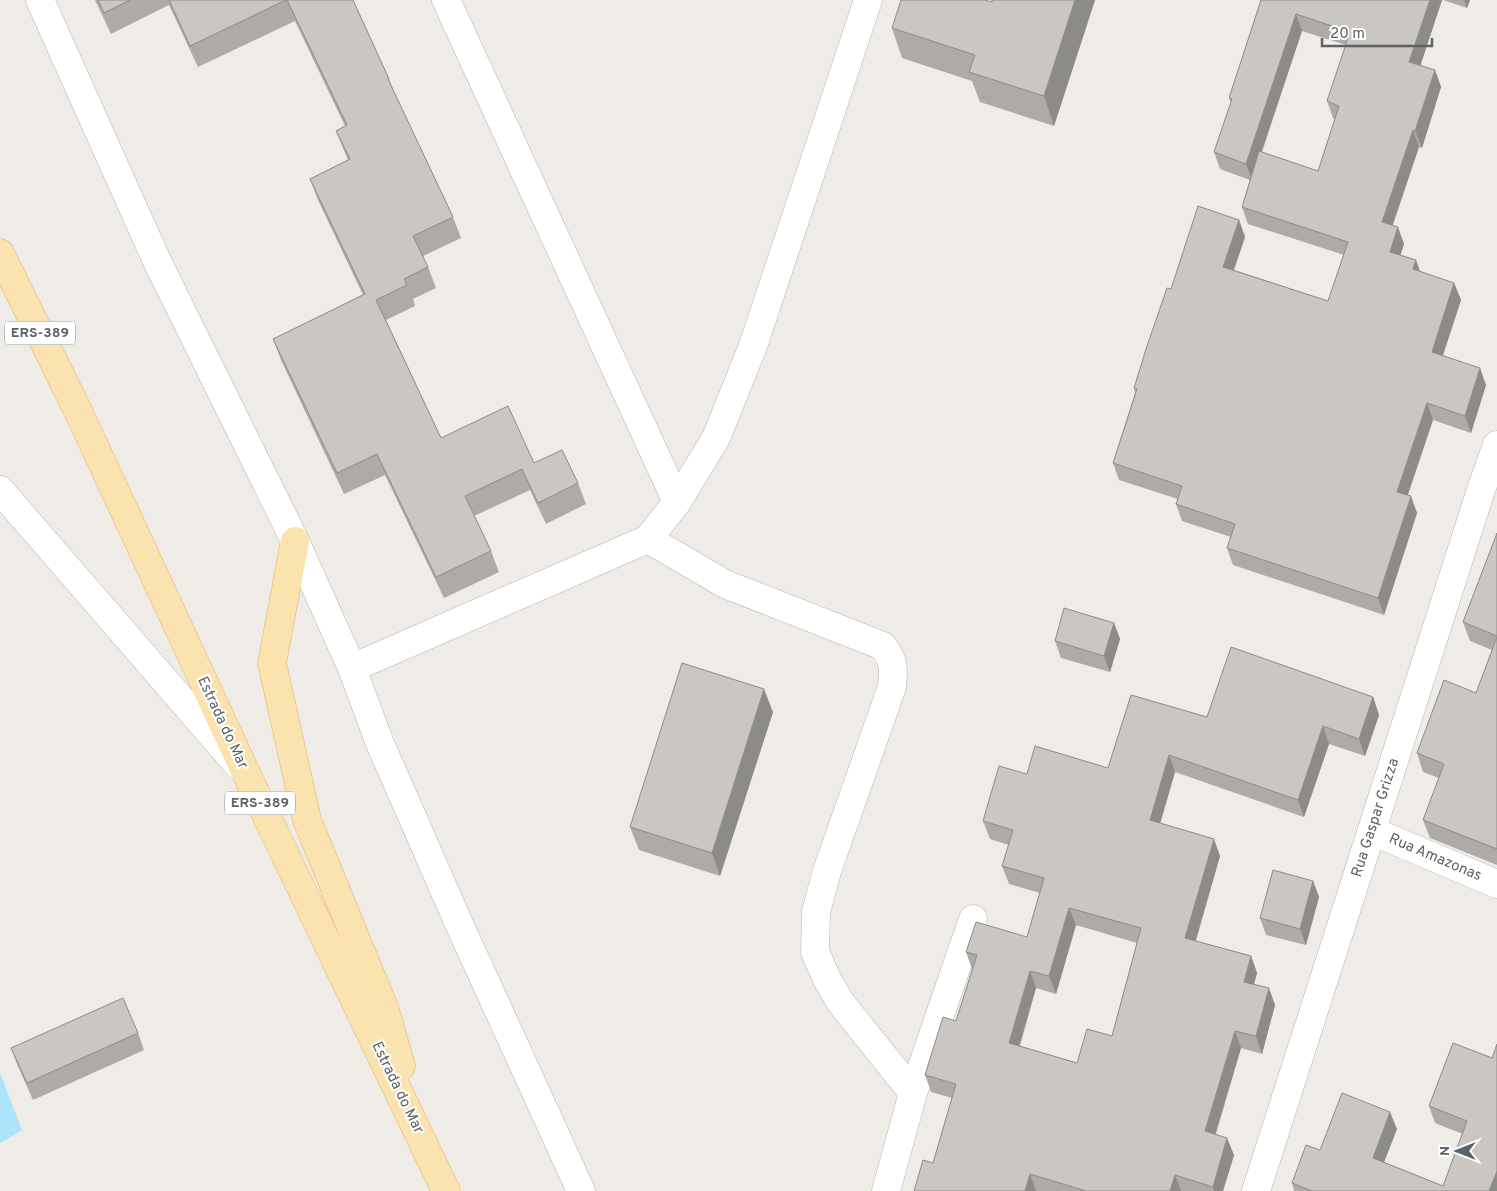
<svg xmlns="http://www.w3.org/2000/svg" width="1497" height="1191" viewBox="0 0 1497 1191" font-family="Overpass,sans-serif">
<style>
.water{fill:#abe4fa}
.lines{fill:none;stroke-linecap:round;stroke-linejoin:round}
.minor-casing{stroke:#b1b4b7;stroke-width:29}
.secondary-casing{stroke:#b2b6ba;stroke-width:29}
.primary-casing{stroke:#e9b064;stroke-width:29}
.minor{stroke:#fff;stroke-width:28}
.secondary{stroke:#fff;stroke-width:28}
.primary{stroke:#fae3af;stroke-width:28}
.wall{fill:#aeaaa7;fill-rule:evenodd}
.shaded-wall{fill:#8d8b88}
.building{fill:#cac6c2;stroke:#8d8b88;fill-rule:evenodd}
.labels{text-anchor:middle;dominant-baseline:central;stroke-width:4;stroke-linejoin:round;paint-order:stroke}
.shield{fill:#fff;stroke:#8e9193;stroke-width:1}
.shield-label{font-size:14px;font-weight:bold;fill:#5d6265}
.street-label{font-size:15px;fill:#5d6265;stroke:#fff}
</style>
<rect width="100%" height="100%" fill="#efebe6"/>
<path class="water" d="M 0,1073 L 22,1130 L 0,1143 Z"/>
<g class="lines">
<defs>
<g id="minor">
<path d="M 677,502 L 716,438 L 753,346 L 868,0"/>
<path d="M 648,539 L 725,584 L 883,646 C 894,661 894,668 892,687 L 827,871 L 816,912 L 815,952 L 827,979 L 841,1003 L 913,1093"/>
<path d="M 295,541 L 352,668 L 379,741 L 460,926 L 581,1191"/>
<path d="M 352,668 L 648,539 L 677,502 L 446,0"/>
<path d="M 1372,831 L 1497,884"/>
<path d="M 886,1191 L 913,1093 L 973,919"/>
<path d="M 1256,1191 L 1481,490 L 1497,445"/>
</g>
<g id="secondary">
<path d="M 40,0 L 157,261 L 295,541"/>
<path d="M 0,490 L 238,765"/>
</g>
<g id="primary">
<path d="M 0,253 L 79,413 L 246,773 L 446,1191"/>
<path d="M 295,541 L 272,663 L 307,820 L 385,1010 L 401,1066"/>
</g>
</defs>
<use href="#minor" class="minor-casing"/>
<use href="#secondary" class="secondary-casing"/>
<use href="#primary" class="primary-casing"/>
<use href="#minor" class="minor"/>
<use href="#secondary" class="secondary"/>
<use href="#primary" class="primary"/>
</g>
<g class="wall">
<path d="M 95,0 L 353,0 L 389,79 L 393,90 L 453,217 L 461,238 L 423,256 L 428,267 L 436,288 L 413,299 L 415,306 L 386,320 L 441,438 L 534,463 L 578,483 L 586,504 L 546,524 L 530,490 L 474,516 L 491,551 L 499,572 L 444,598 L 385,475 L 344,494 L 281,360 L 273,339 L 363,295 L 318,200 L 310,179 L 348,160 L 336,131 L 345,126 L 295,21 L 198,67 L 169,5 L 111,34 Z"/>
<path d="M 1095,0 L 1054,126 L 980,102 L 972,81 L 902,58 L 892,28 L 992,2 Z"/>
<path d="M 1261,0 L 1442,0 L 1420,65 L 1435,70 L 1441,87 L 1422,148 L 1419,147 L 1393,225 L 1404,244 L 1400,255 L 1416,260 L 1420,272 L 1454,283 L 1461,300 L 1443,356 L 1486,385 L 1471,433 L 1433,420 L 1408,495 L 1417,513 L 1384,615 L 1233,565 L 1227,548 L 1231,537 L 1182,521 L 1176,504 L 1178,499 L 1119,480 L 1113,463 L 1135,393 L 1134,388 L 1171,289 L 1239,220 L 1245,237 L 1234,270 L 1328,301 L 1344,255 L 1248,224 L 1242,207 L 1250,180 L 1220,169 L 1214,152 L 1231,103 L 1229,98 ZM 1302,31 L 1346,45 L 1327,101 L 1333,118 L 1335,119 L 1318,171 L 1262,152 Z"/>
<path d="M 1443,0 L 1470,0 L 1467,8 Z"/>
<path d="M 1497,533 L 1497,865 L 1430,838 L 1423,820 L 1439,778 L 1423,772 L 1417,753 L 1476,693 L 1492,650 L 1470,641 L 1463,622 Z"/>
<path d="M 1114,623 L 1120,639 L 1110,672 L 1061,658 L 1055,641 Z"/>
<path d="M 1373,697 L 1379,715 L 1365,756 L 1329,744 L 1304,817 L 1175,772 L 1160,823 L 1220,856 L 1196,941 L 1251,956 L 1257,973 L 1254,984 L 1275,1005 L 1262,1054 L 1241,1048 L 1216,1134 L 1234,1155 L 1223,1191 L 914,1191 L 933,1163 L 952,1098 L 931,1092 L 925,1075 L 956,1021 L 972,969 L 966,952 L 1027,937 L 1040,893 L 1009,884 L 1002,866 L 1009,845 L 990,839 L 983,821 L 1027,774 L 1108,768 L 1207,717 ZM 1076,925 L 1137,943 L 1112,1036 L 1077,1063 L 1020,1046 L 1036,988 L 1056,994 Z"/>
<path d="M 773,712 L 720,876 L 639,850 L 630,827 Z"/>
<path d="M 1313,881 L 1319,897 L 1306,945 L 1266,935 L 1260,918 Z"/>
<path d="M 138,1033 L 144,1050 L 33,1100 L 17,1064 L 11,1048 Z"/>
<path d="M 1492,1058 L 1497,1191 L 1294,1191 L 1292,1183 L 1320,1150 L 1397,1129 L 1384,1162 L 1443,1186 L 1463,1134 L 1435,1123 L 1429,1106 Z"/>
</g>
<g class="shaded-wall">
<path d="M 1075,0 L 1095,0 L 1054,126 L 1044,96 Z"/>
<path d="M 1430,0 L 1442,0 L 1416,79 L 1409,62 Z"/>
<path d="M 1464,0 L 1470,0 L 1467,8 Z"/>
<path d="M 1296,14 L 1302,31 L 1252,180 L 1246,164 Z"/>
<path d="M 1435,70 L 1441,87 L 1422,148 L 1415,131 Z"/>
<path d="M 1413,130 L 1419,147 L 1388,238 L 1382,222 Z"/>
<path d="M 1239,220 L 1245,237 L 1229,284 L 1223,267 Z"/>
<path d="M 1398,227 L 1404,244 L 1396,269 L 1390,252 Z"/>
<path d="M 1416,260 L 1422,277 L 1413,269 Z"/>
<path d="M 1454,283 L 1461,300 L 1438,369 L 1432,352 Z"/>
<path d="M 1480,368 L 1486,385 L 1471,433 L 1465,416 Z"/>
<path d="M 1427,403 L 1433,420 L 1403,508 L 1397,492 Z"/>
<path d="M 1411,496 L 1417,513 L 1384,615 L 1378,598 Z"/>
<path d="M 1114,623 L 1120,639 L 1110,672 L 1104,656 Z"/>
<path d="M 764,689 L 773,712 L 720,876 L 712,853 Z"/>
<path d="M 1373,697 L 1379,715 L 1365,756 L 1359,739 Z"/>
<path d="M 1323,726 L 1329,744 L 1304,817 L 1298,800 Z"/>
<path d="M 1169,755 L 1175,772 L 1156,838 L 1150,820 Z"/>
<path d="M 1214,839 L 1220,856 L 1191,956 L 1185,938 Z"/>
<path d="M 1313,881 L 1319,897 L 1306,945 L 1300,929 Z"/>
<path d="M 1069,908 L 1076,925 L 1056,994 L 1049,976 Z"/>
<path d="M 1251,956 L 1257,973 L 1250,999 L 1244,982 Z"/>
<path d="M 1030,971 L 1036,988 L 1015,1060 L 1009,1043 Z"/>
<path d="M 1269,988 L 1275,1005 L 1262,1054 L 1256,1036 Z"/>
<path d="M 1235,1031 L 1241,1048 L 1211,1148 L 1205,1131 Z"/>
<path d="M 1390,1112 L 1397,1129 L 1379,1175 L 1373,1158 Z"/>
<path d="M 1227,1138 L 1234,1155 L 1223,1191 L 1214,1191 L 1213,1187 Z"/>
<path d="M 1497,1171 L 1497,1191 L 1489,1191 Z"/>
<path d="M 1030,1174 L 1036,1191 L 1025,1191 Z"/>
<path d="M 1175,1175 L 1181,1191 L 1170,1191 Z"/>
</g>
<g class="building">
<path d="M 98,0 L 130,0 L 104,13 Z"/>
<path d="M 169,0 L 286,0 L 190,46 Z"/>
<path d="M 287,0 L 353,0 L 389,79 L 388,79 L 453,217 L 413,236 L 428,267 L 404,279 L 407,285 L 376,300 L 441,438 L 508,406 L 534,463 L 562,450 L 578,483 L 538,503 L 522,469 L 465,496 L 491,551 L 436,577 L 377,454 L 337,473 L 273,339 L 365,294 L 310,179 L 350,159 L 336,131 L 347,125 Z"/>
<path d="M 901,0 L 985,0 L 992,2 L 992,0 L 1075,0 L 1044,96 L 969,72 L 975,55 L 892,28 Z"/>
<path d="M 1261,0 L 1430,0 L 1409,62 L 1435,70 L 1415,131 L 1413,130 L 1382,222 L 1398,227 L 1390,252 L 1416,260 L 1413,269 L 1454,283 L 1432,352 L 1480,368 L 1465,416 L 1427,403 L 1397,492 L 1411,496 L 1378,598 L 1227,548 L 1235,524 L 1176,504 L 1182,486 L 1113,463 L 1137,389 L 1134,388 L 1147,346 L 1167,288 L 1171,289 L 1198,206 L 1239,220 L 1223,267 L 1328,301 L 1348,242 L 1242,207 L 1259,151 L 1318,171 L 1339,106 L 1327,101 L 1350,32 L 1296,14 L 1246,164 L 1214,152 L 1232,99 L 1229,98 Z"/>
<path d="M 1497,533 L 1497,636 L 1463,622 Z"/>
<path d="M 1064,608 L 1114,623 L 1104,656 L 1055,641 Z"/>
<path d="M 1497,637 L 1497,849 L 1423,820 L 1444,764 L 1417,753 L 1444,680 L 1476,693 Z"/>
<path d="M 1231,647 L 1373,697 L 1359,739 L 1323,726 L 1298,800 L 1169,755 L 1150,820 L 1214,839 L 1185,938 L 1251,956 L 1244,982 L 1269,988 L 1256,1036 L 1235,1031 L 1205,1131 L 1227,1138 L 1213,1187 L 1175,1175 L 1170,1191 L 1086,1191 L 1030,1174 L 1025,1191 L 914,1191 L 923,1160 L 933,1163 L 956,1084 L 925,1075 L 943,1017 L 956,1021 L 977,955 L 966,952 L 976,922 L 1027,937 L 1044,878 L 1002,866 L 1013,830 L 983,821 L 999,766 L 1027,774 L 1035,746 L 1108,768 L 1131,695 L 1207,717 ZM 1069,908 L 1141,928 L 1112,1036 L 1087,1029 L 1077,1063 L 1009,1043 L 1030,971 L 1049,976 Z"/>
<path d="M 682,663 L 764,689 L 712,853 L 630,827 Z"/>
<path d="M 1273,870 L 1313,881 L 1300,929 L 1260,918 Z"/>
<path d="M 123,998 L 138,1033 L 27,1083 L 11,1048 Z"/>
<path d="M 1453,1043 L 1492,1058 L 1497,1044 L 1497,1171 L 1489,1191 L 1312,1191 L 1292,1183 L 1306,1145 L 1320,1150 L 1342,1093 L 1390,1112 L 1373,1158 L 1443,1186 L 1467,1121 L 1429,1106 Z"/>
</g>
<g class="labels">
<g class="shield">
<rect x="5" y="321.5" width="70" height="23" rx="4"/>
<rect x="225" y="791.5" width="70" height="23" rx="4"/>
</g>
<g class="shield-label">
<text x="40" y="333">ERS-389</text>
<text x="260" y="803">ERS-389</text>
</g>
<g class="street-label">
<text transform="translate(222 723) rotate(65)">Estrada do Mar</text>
<text transform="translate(1376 818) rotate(-72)">Rua Gaspar Grizza</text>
<text transform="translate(1435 858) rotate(23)">Rua Amazonas</text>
<text transform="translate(397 1088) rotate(64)">Estrada do Mar</text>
</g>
</g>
<g transform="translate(1457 1151) rotate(270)" stroke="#ffffff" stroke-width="4" paint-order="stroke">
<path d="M0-4L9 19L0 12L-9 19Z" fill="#5d6265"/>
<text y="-8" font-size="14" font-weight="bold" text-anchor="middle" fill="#5d6265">N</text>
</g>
<path d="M1322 38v8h110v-8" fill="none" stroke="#5d6265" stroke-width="2.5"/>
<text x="1330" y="38" font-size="15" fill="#5d6265" stroke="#ffffff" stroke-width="4" paint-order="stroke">20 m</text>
</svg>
